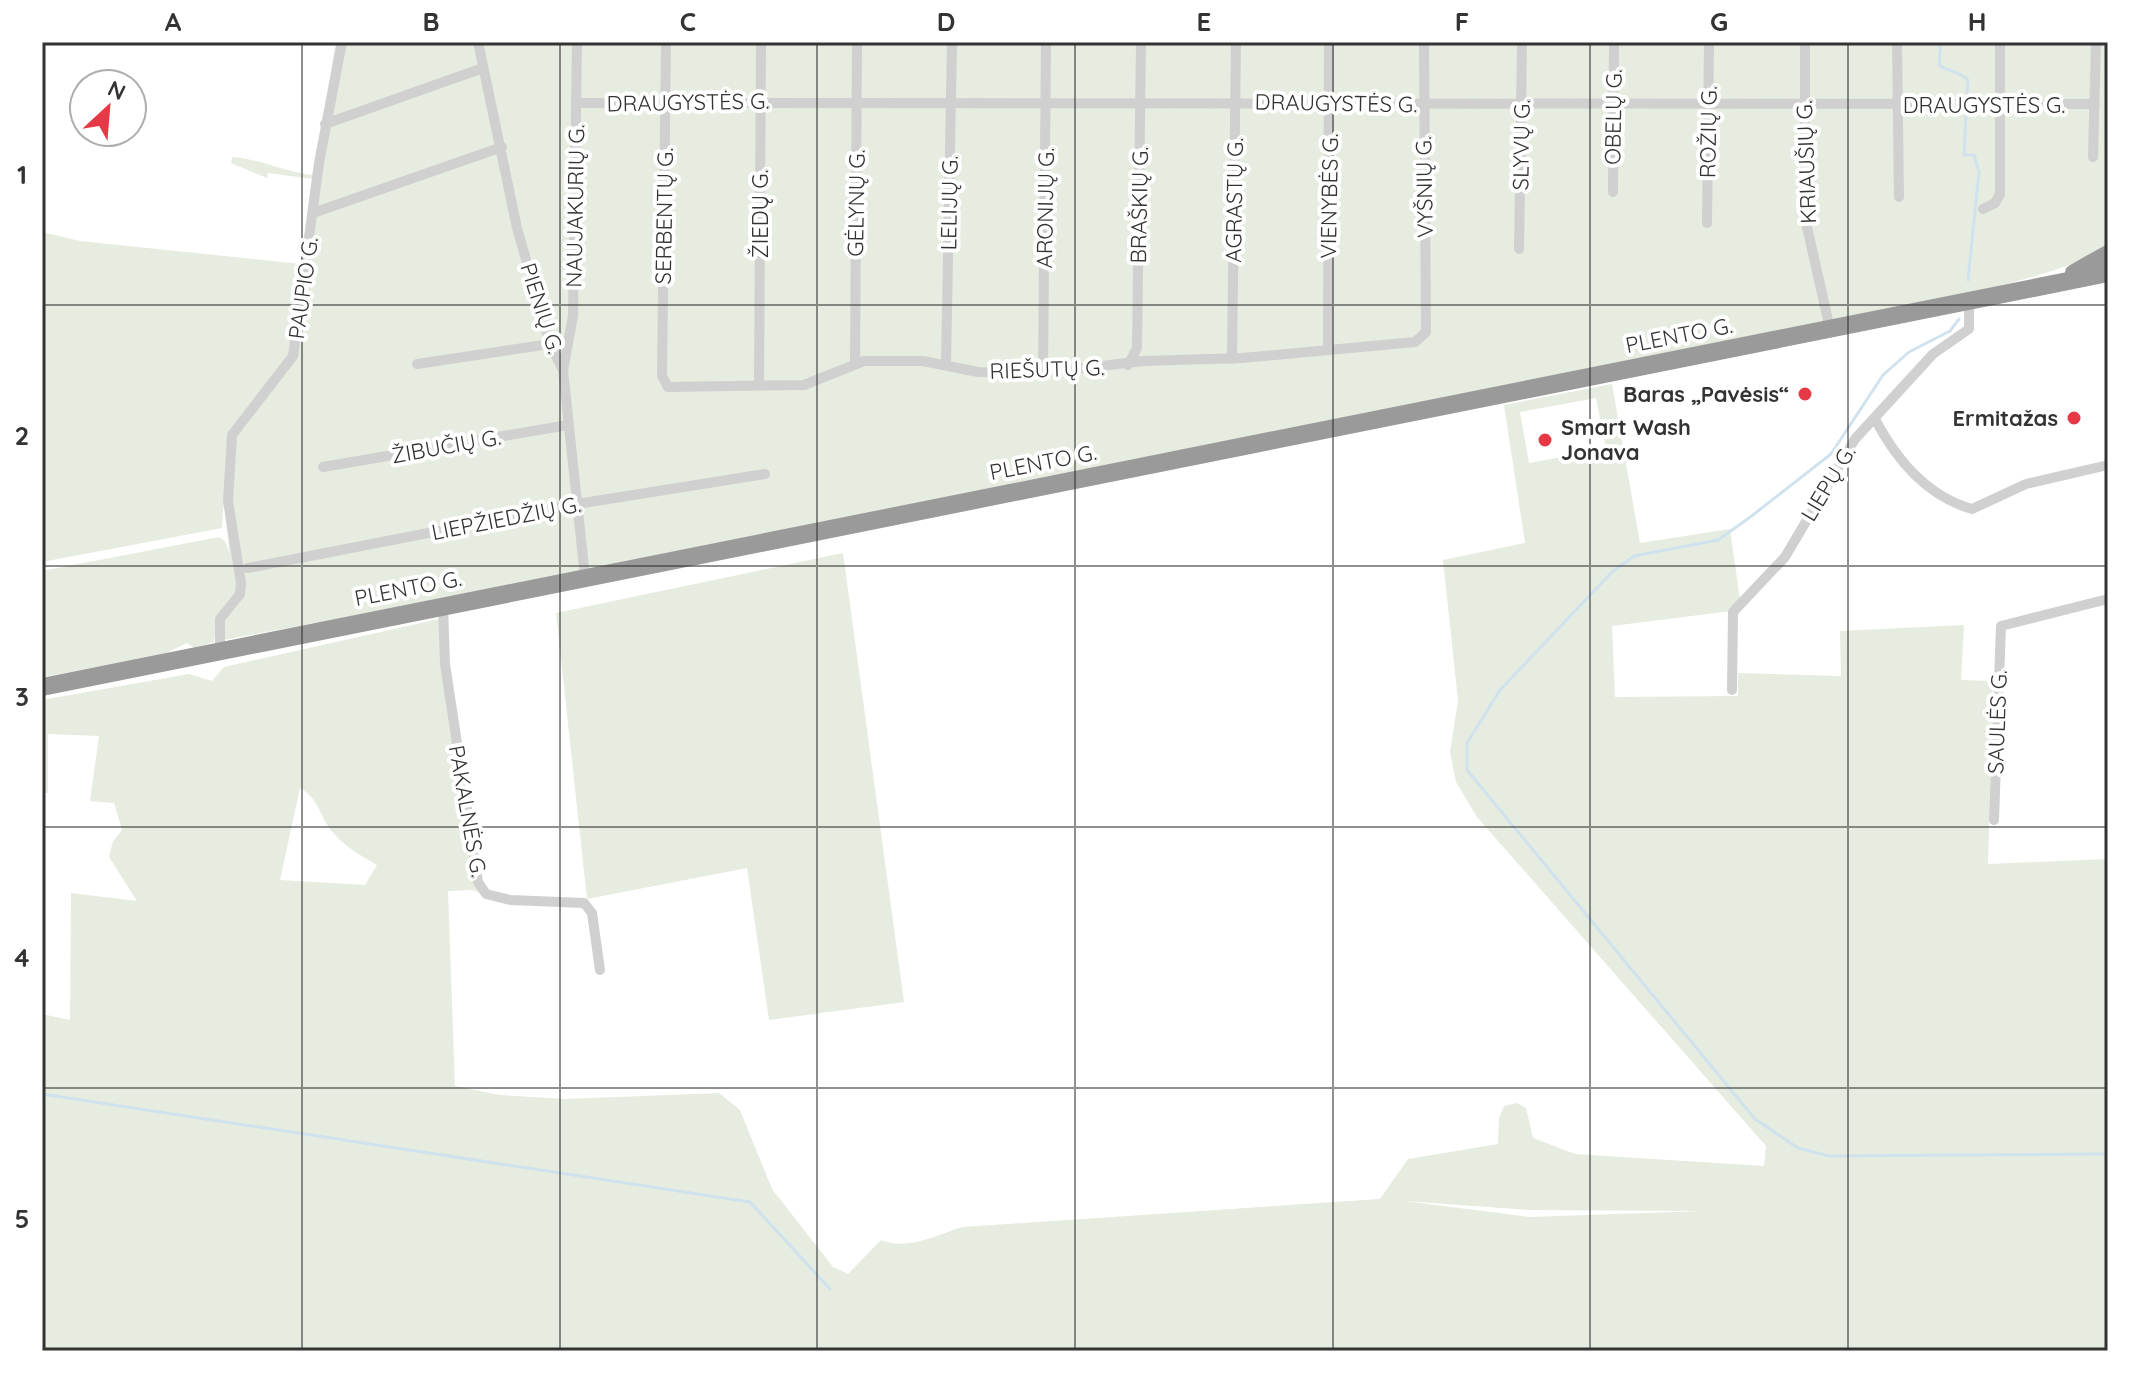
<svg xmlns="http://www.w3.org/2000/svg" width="2150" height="1393" viewBox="0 0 2150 1393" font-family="Quicksand,sans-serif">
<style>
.green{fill:#e6ecdf;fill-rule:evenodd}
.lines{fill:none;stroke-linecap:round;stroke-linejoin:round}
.stream{stroke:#cfe2ee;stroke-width:3}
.street{stroke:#d0d0d0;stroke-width:10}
.highway{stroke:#9a9a9a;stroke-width:18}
.grid{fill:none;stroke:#333;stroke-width:2;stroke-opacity:0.55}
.poi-dot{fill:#e63946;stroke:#fff;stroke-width:3}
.labels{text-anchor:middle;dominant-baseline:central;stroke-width:8;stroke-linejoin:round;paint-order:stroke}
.street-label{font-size:22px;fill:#333;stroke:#fff}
.poi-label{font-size:22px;font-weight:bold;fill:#333;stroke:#fff;text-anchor:end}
.neatline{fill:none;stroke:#333;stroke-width:3}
.grid-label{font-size:26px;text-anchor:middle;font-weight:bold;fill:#333}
</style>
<rect width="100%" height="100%" fill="#fff"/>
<g class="green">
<path d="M 336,42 L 2108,42 L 2108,248 C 2056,274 1998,287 1941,298 C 1914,304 1890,306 1863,317 L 418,604 L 223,640 L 215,634 L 214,642 L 194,648 L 187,643 L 162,655 L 42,677 L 42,571 L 219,537 L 225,541 L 229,553 L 224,498 L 222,528 L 42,562 L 42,232 L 80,241 L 301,264 L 313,179 L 268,173 L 267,178 L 231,163 L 232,157 C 261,159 284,172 313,175 Z"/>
<path d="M 1612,384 L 1640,543 L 1730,529 L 1740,600 L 1731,611 L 1612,626 L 1615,697 L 1738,696 L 1738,673 L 1841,676 L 1840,631 L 1964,625 L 1961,680 L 1993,681 L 1988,864 L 2108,859 L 2108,1351 L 42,1351 L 42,1014 L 70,1020 L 71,893 L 137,901 L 109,857 L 113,841 L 122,830 L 114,803 L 90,801 L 99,736 L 48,734 L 48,793 L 42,793 L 42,700 L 189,674 L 212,681 L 224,667 L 439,619 L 478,882 L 486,894 L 472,890 L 448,891 L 455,1086 L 500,1095 L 565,1099 L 719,1093 L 740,1110 L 772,1189 L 833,1267 L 848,1274 L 881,1240 C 907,1251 937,1235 962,1227 L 1380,1199 L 1408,1159 L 1498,1144 L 1499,1118 L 1504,1106 L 1517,1103 L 1526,1108 L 1533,1138 L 1575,1154 L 1764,1166 L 1766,1146 L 1477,817 L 1456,782 L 1450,752 L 1458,701 L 1443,560 L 1525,543 L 1504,405 ZM 1596,398 L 1606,449 L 1529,463 L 1520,412 ZM 300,788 C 318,798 319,813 330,829 C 343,846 360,855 377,865 L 365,885 L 280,880 ZM 1404,1201 L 1530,1210 L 1703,1211 L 1530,1217 Z"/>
<path d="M 843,553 L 904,1002 L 769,1020 L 747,868 L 587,899 L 556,613 Z"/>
</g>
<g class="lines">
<g class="stream">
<path d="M 1941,42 L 1939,65 C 1949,72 1959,71 1968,80 L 1967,98"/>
<path d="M 1966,113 L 1964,155 L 1974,155 L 1979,172 L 1968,280"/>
<path d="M 1959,319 L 1950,331 L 1909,352 L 1883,375 L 1831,454 L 1749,518 L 1718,540 L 1634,556 L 1612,572 L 1500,690 L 1467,743 L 1467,770 L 1755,1119 L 1798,1148 L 1829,1156 L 2108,1154"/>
<path d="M 42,1094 L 750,1202 L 830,1289"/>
</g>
<g class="street">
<path d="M 478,42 L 517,228 L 550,344 L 563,370 L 585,577"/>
<path d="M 666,42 L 662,376 L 668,387 L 804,385 L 864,361 L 923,361 L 978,372 L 1043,373 L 1143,361 L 1242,358 L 1415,342 L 1426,332 L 1424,42"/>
<path d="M 1805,42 L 1805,218 L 1830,329"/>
<path d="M 1897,42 L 1899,197"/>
<path d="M 576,103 L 2095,104"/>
<path d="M 325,124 L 483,68"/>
<path d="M 2093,157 L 2096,42"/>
<path d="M 1613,192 L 1614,42"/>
<path d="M 1983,209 L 1995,203 L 2000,194 L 2000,42"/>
<path d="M 313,213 L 502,147"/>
<path d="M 1707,223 L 1709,42"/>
<path d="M 1519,249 L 1522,42"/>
<path d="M 1328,349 L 1329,42"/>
<path d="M 1232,359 L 1236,42"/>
<path d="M 417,364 L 550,344"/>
<path d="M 855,364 L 857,42"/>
<path d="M 946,365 L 952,42"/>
<path d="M 1128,365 L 1137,348 L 1141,42"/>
<path d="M 563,370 L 573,316 L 577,42"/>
<path d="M 1043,373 L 1046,42"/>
<path d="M 759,385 L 761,42"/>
<path d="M 1875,419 C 1896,459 1926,496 1972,509 L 2026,484 L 2108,465"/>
<path d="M 323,467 L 568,425"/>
<path d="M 248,568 L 577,504 L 765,474"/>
<path d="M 443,605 L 445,664 L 478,882 L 486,894 L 510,900 L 584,903 L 592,913 L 600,970"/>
<path d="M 220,651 L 220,619 L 240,594 L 241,583 L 228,501 L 232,435 L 293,356 L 319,163 L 342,42"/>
<path d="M 1732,690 L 1733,612 L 1785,557 L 1855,439 L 1933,354 L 1969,329 L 1969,301"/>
<path d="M 1994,820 L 2001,626 L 2108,599"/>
</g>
<g class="highway">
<path d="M 2074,273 L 2108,254"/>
<path d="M 42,687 L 2108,273"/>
</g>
</g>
<path class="grid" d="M 302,42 L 302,1351M 560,42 L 560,1351M 817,42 L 817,1351M 1075,42 L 1075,1351M 1333,42 L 1333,1351M 1590,42 L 1590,1351M 1848,42 L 1848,1351M 42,305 L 2108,305M 42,566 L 2108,566M 42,827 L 2108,827M 42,1088 L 2108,1088"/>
<g class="poi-dot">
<circle cx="1805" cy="394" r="8"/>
<circle cx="2074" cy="418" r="8"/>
<circle cx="1545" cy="440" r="8"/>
</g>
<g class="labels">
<g class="street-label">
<text transform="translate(688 102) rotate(-1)">DRAUGYSTĖS G.</text>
<text transform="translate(1336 103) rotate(1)">DRAUGYSTĖS G.</text>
<text x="1984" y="105">DRAUGYSTĖS G.</text>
<text transform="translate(1613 117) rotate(-89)">OBELŲ G.</text>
<text transform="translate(1708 132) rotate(-89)">ROŽIŲ G.</text>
<text transform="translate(1521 145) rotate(-89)">SLYVŲ G.</text>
<text transform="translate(1806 162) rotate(-92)">KRIAUŠIŲ G.</text>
<text transform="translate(1424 187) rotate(-91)">VYŠNIŲ G.</text>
<text transform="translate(1329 196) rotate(-89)">VIENYBĖS G.</text>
<text transform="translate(1234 200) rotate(-89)">AGRASTŲ G.</text>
<text transform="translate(856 203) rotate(-89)">GĖLYNŲ G.</text>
<text transform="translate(949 203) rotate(-89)">LELIJŲ G.</text>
<text transform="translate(1139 205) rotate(-89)">BRAŠKIŲ G.</text>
<text transform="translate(575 206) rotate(-89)">NAUJAKURIŲ G.</text>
<text transform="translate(1045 208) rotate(-89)">ARONIJŲ G.</text>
<text transform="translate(760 214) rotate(-90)">ŽIEDŲ G.</text>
<text transform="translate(664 216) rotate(-89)">SERBENTŲ G.</text>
<text transform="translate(303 288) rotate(-82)">PAUPIO G.</text>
<text transform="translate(542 308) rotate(72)">PIENIŲ G.</text>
<text transform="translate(1679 335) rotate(-11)">PLENTO G.</text>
<text transform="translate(1047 369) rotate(-2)">RIEŠUTŲ G.</text>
<text transform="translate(446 446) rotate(-10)">ŽIBUČIŲ G.</text>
<text transform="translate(1043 462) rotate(-11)">PLENTO G.</text>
<text transform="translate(1828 483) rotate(-59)">LIEPŲ G.</text>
<text transform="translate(506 518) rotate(-11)">LIEPŽIEDŽIŲ G.</text>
<text transform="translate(408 588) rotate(-11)">PLENTO G.</text>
<text transform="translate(1997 722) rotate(-88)">SAULĖS G.</text>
<text transform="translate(468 811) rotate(80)">PAKALNĖS G.</text>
</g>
<g class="poi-label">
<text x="1789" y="394">Baras „Pavėsis“</text>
<text x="2058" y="418">Ermitažas</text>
<text x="1561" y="427" text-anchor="start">Smart Wash<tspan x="1561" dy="25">Jonava</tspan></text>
</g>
</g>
<rect width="2150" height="1393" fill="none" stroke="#ffffff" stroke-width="88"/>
<g transform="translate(108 108) rotate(26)"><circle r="38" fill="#ffffff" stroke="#adadad" stroke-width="2"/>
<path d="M0-6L14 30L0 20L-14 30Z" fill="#e63946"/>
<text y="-12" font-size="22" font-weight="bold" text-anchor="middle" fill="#333333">N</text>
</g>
<rect x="44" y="44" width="2062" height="1305" class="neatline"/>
<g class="grid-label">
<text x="173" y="31">A</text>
<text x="431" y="31">B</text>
<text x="688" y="31">C</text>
<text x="946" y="31">D</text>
<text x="1204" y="31">E</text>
<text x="1462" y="31">F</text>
<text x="1719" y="31">G</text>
<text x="1977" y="31">H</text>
<text x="22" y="184">1</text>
<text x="22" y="445">2</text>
<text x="22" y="706">3</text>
<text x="22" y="967">4</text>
<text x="22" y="1228">5</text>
</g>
</svg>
